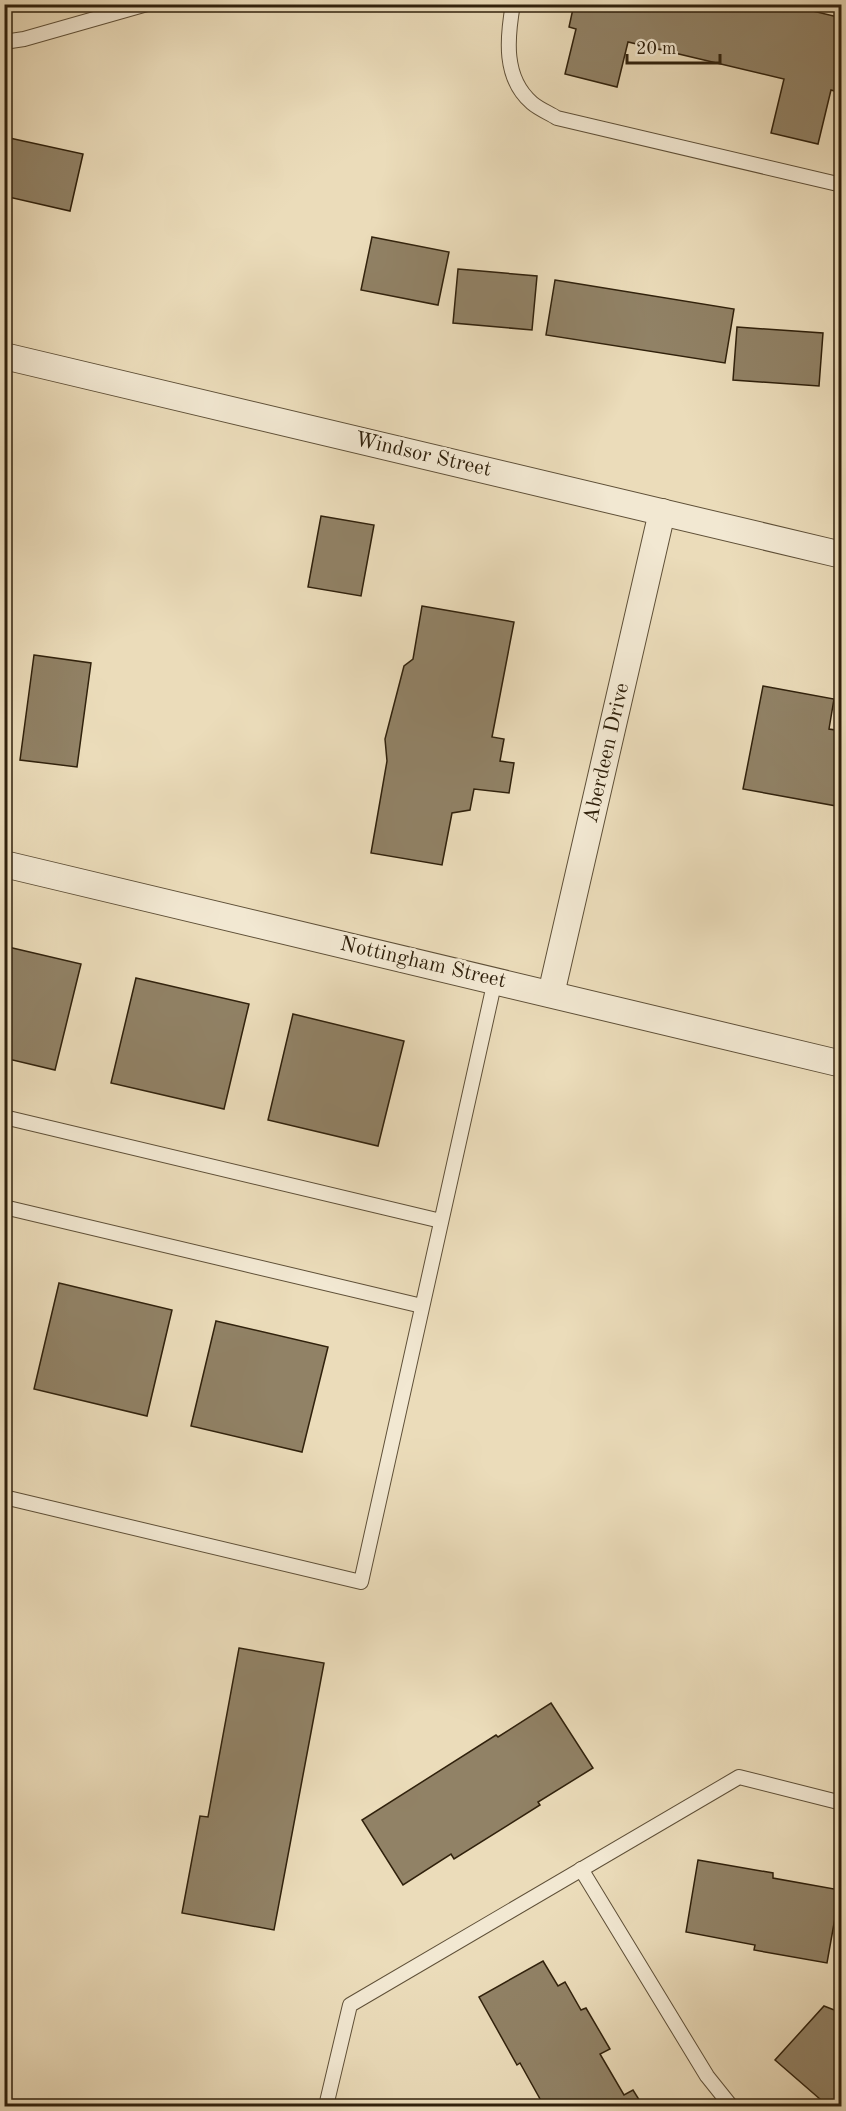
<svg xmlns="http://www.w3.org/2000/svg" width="846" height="2111" viewBox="0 0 846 2111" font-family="'Old Standard TT',serif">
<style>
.building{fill:#918266;stroke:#30210c;stroke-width:1.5}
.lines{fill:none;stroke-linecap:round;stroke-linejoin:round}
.lane-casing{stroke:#5f5038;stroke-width:16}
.street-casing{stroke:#5f5038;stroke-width:28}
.lane{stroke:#f2e8d2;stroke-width:14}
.street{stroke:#f2e8d2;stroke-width:26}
.labels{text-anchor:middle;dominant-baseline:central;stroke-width:6;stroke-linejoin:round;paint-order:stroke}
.street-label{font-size:21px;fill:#30210c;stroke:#f2e8d2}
</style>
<rect width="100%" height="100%" fill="#ebdcba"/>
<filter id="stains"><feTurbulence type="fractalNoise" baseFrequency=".00333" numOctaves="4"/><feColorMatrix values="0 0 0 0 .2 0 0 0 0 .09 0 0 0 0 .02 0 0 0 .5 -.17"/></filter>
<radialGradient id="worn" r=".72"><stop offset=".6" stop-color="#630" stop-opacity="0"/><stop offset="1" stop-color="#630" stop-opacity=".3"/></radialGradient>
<g class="building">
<path d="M 574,4 L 784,4 L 842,18 L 841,93 L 831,90 L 818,144 L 771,133 L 784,79 L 628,42 L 617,87 L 565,74 L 576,29 L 569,27 Z"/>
<path d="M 5,137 L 83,154 L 70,211 L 4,196 Z"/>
<path d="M 372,237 L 449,252 L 438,305 L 361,290 Z"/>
<path d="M 458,269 L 537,276 L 532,330 L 453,323 Z"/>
<path d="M 555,280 L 734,309 L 725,363 L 546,335 Z"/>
<path d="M 737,327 L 823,333 L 819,386 L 733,380 Z"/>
<path d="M 321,516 L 374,525 L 361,596 L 308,587 Z"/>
<path d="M 422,606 L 514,622 L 492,737 L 504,739 L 500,761 L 514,763 L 509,793 L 474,789 L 470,810 L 452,813 L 442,865 L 371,853 L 387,761 L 385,739 L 404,666 L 413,659 Z"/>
<path d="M 34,655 L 91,663 L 77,767 L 20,760 Z"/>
<path d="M 763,686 L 834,699 L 829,729 L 842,731 L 842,807 L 743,789 Z"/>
<path d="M 4,946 L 81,964 L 55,1070 L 4,1058 Z"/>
<path d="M 136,978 L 249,1004 L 224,1109 L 111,1083 Z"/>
<path d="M 293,1014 L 404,1041 L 378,1146 L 268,1120 Z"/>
<path d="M 59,1283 L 172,1310 L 147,1416 L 34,1389 Z"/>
<path d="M 216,1321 L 328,1347 L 302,1452 L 191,1426 Z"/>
<path d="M 239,1648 L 324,1663 L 274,1930 L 182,1913 L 200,1816 L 208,1817 Z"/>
<path d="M 551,1703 L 593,1768 L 538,1802 L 540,1805 L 454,1859 L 451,1854 L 403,1885 L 362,1820 L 496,1735 L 498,1737 Z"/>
<path d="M 698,1860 L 773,1873 L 773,1878 L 840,1890 L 827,1963 L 754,1950 L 755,1945 L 686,1932 Z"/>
<path d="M 543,1961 L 558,1986 L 565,1982 L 581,2010 L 586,2008 L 610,2049 L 600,2054 L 624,2095 L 633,2090 L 643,2106 L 544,2106 L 520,2063 L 517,2065 L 479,1997 Z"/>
<path d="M 824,2006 L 842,2013 L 842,2106 L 828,2106 L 775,2060 Z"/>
</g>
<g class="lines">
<defs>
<g id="lane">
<path d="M 513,4 C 507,38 503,78 532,103 C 539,109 549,113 557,118 L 842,185"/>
<path d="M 4,42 L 24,39 L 147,4"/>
<path d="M 4,1117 L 441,1221"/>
<path d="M 4,1207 L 422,1306"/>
<path d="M 4,1497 L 361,1582 L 495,980"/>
<path d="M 581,1869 L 707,2076 L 731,2106"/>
<path d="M 326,2106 L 350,2005 L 739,1777 L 842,1803"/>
</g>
<g id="street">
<path d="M 4,356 L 842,555"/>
<path d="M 4,864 L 842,1064"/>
<path d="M 551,994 L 662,512"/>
</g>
</defs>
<use href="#lane" class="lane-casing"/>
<use href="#street" class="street-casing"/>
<use href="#lane" class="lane"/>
<use href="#street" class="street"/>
</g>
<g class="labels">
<g class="street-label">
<text transform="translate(423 455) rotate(13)">Windsor Street</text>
<text transform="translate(607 753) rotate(-77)">Aberdeen Drive</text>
<text transform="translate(423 963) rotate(13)">Nottingham Street</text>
</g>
</g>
<rect width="846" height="2111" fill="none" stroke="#ebdcba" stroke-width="24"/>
<rect x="6" y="6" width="834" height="2099" fill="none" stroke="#30210c" stroke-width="3"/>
<rect x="12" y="12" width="822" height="2087" fill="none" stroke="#30210c" stroke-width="1.5"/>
<path d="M627 54v9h93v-9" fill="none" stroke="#30210c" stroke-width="3"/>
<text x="636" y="54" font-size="18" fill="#30210c" stroke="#f2e8d2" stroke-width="4.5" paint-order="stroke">20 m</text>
<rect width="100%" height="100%" filter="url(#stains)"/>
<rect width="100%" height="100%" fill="url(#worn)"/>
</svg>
